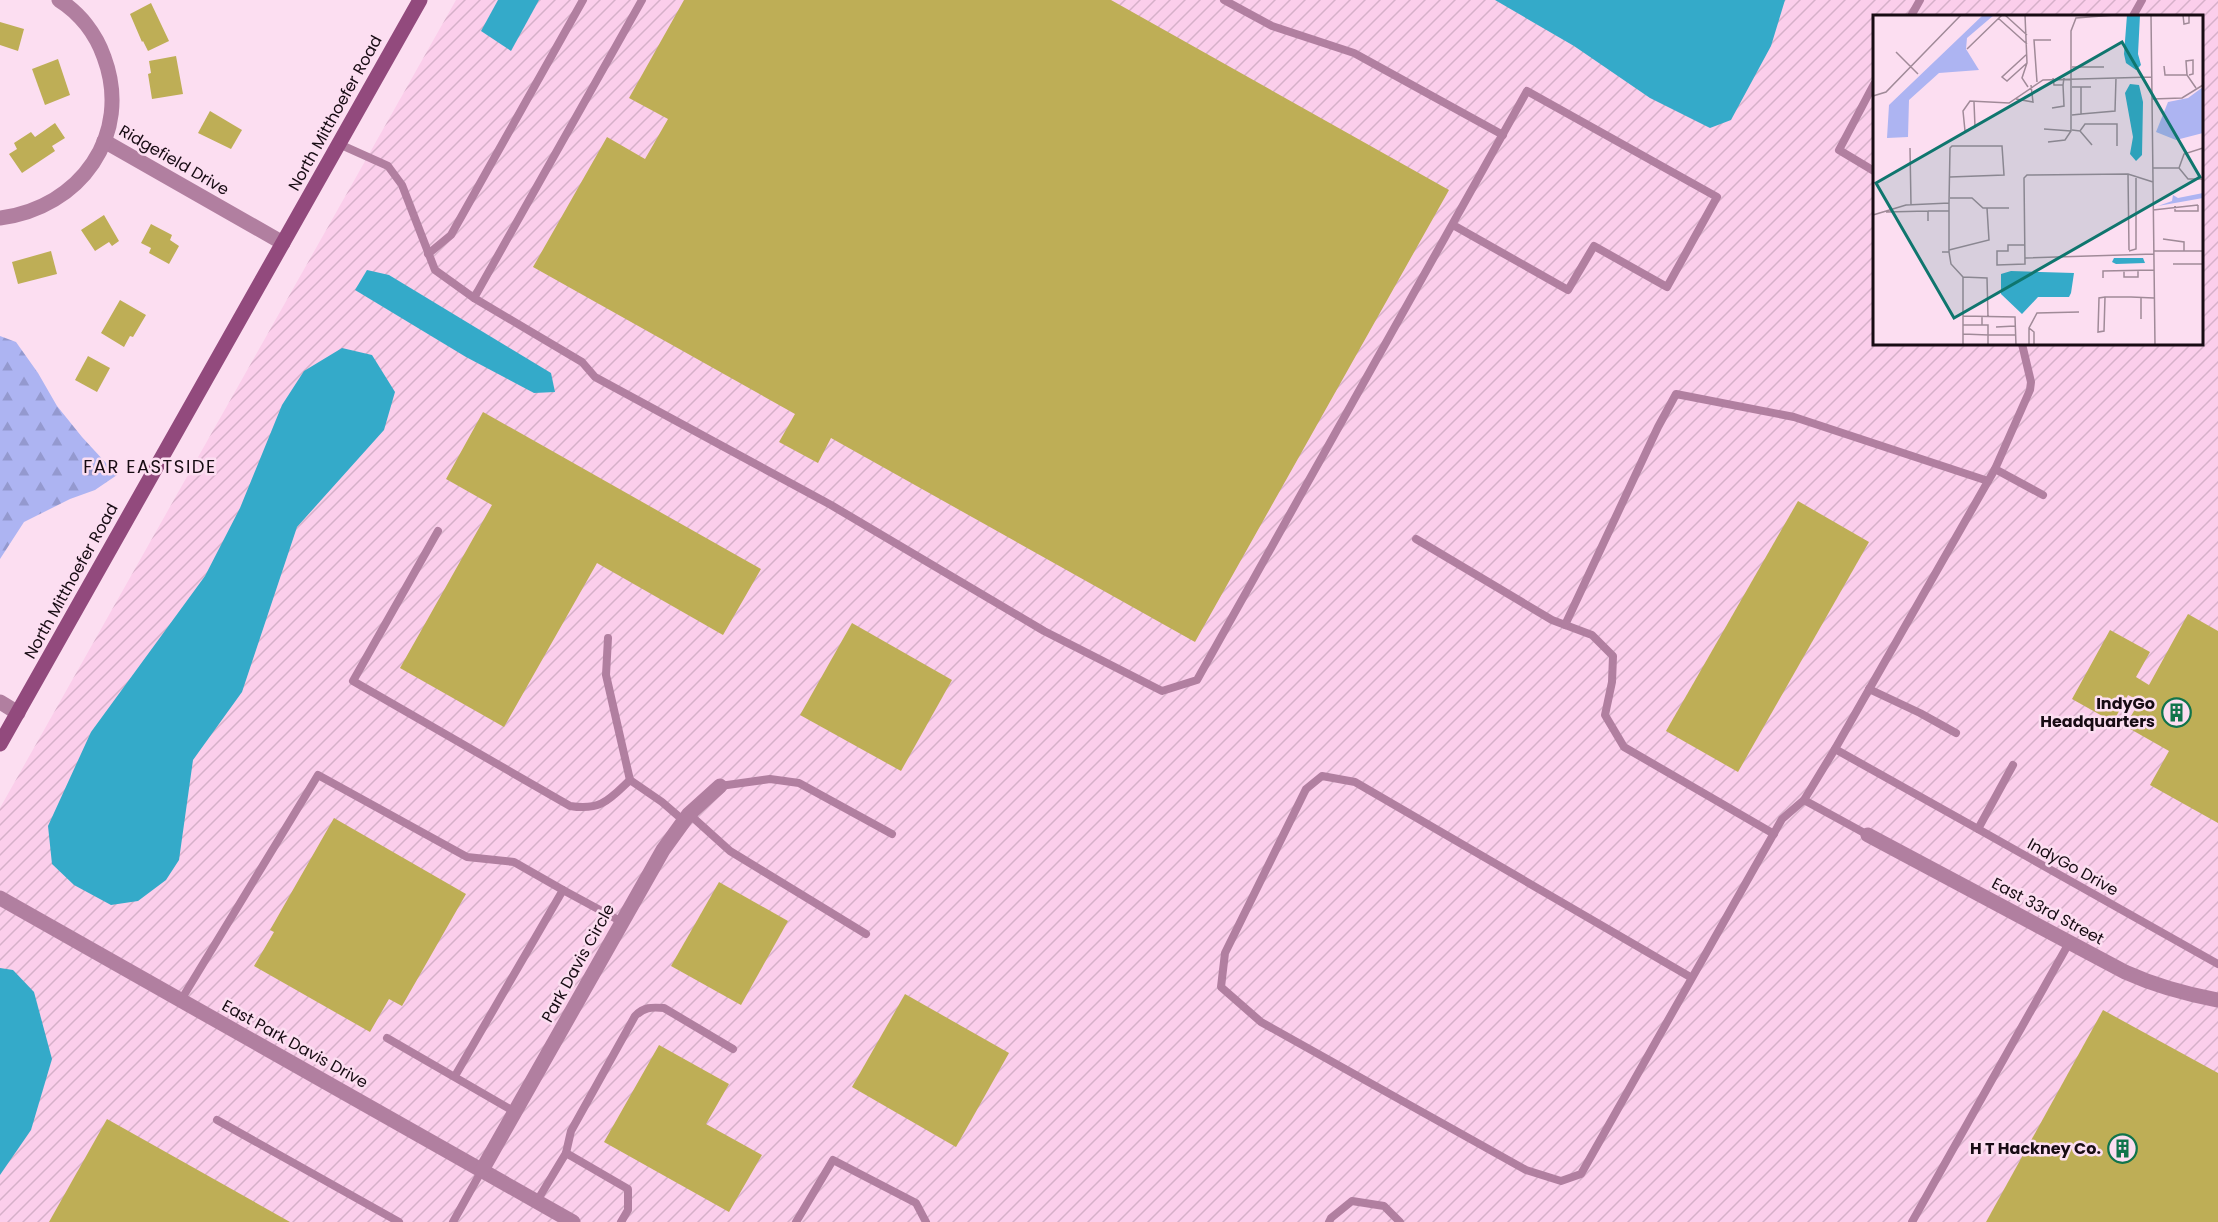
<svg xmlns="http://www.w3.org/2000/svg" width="2218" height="1222" viewBox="0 0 2218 1222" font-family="Poppins,sans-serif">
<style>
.industrial{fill:url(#industrial-furrows);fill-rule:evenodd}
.forest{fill:url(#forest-firs)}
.water{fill:#34aac9}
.building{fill:#beae56}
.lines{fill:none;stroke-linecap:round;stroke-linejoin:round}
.lane{stroke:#b17fa0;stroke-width:8}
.street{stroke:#b17fa0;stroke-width:15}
.secondary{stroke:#924a7d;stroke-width:15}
.labels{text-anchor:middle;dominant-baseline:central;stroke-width:5;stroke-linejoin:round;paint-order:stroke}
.street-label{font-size:16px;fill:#170b13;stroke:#fcdef1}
.poi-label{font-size:16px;font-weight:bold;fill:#170b13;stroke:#fcdef1;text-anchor:end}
.neighbourhood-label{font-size:18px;letter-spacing:1.5px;fill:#170b13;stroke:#fcdef1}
.inset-road{fill:none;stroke:#a08a98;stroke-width:1.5}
.view{fill:#0f766e;fill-opacity:0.15;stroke:#0f766e;stroke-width:3}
.inset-edge{fill:none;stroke:#170b13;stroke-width:3}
</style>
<defs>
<pattern id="industrial-furrows" width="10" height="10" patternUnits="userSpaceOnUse" patternTransform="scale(1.5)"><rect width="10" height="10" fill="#fbceeb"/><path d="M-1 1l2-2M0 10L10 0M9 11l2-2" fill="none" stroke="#d6b0c9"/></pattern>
<pattern id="forest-firs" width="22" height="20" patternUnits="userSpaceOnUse" patternTransform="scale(1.5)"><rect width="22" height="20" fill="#adb4f2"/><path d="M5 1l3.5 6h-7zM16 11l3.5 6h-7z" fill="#9499cf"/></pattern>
</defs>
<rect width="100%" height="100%" fill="#fcdef1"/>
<path class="industrial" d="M 456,0 L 2218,0 L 2218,1222 L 0,1222 L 0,808 ZM 1874,16 L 2202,16 L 2202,344 L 1874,344 Z"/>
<path class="forest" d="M 0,336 L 16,342 L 38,373 L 57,406 L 82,437 L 117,475 L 95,490 L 70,499 L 24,522 L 0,559 Z"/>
<g class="water">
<path d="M 498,0 L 539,0 L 511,51 L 481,31 Z"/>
<path d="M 1495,0 L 1785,0 L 1771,46 L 1731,120 L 1710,128 L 1650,98 L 1574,46 Z"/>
<path d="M 367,270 L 389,275 L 551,373 L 555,392 L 534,393 L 466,357 L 355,290 Z"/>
<path d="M 342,348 L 372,355 L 395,392 L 384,430 L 297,527 L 242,692 L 193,760 L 179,860 L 166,880 L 138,901 L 111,905 L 74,885 L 52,864 L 48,826 L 91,732 L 205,576 L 240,508 L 282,405 L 304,371 Z"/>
<path d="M 0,968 L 13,970 L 34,992 L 52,1059 L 31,1130 L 0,1175 Z"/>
</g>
<g class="building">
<path d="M 684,0 L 1111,0 L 1449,190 L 1195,642 L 831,438 L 818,463 L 779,442 L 795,414 L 533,267 L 607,137 L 645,159 L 668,119 L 629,98 Z"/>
<path d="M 151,3 L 169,41 L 148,51 L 143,41 L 142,42 L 130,14 Z"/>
<path d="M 0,22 L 24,29 L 18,51 L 0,45 Z"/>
<path d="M 176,56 L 183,94 L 152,99 L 148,74 L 151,73 L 149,61 Z"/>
<path d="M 58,59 L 70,95 L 45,105 L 32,69 Z"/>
<path d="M 210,111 L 242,130 L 231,149 L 198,133 Z"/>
<path d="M 55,123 L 65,138 L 52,146 L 55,151 L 22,173 L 9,154 L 17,149 L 14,143 L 31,132 L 35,137 Z"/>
<path d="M 104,215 L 119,241 L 112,246 L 109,242 L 95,251 L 81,230 Z"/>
<path d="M 151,224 L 172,235 L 170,240 L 179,246 L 169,264 L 149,253 L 151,248 L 141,243 Z"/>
<path d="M 51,251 L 57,274 L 18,284 L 12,262 Z"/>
<path d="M 120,300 L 146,315 L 133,337 L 130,336 L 124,347 L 101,333 Z"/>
<path d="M 88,356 L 110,368 L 97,392 L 75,380 Z"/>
<path d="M 483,412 L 761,569 L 723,635 L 597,563 L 504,727 L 400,668 L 492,505 L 446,479 Z"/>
<path d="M 1798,501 L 1869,542 L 1738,772 L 1666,731 Z"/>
<path d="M 2188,614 L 2218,631 L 2218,823 L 2150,785 L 2169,751 L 2125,726 L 2140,701 L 2128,695 L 2113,722 L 2072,699 L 2110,630 L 2150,652 L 2136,677 L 2149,685 Z"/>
<path d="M 852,623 L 952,680 L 901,771 L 800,715 Z"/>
<path d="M 334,818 L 466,894 L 402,1006 L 389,999 L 370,1032 L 254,966 L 274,932 L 270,930 Z"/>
<path d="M 719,882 L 788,921 L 741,1005 L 671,966 Z"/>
<path d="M 905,994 L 1009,1053 L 956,1147 L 852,1087 Z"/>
<path d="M 2103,1010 L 2218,1073 L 2218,1222 L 1986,1222 Z"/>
<path d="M 659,1045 L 729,1084 L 706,1124 L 762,1155 L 729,1212 L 604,1142 Z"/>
<path d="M 107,1119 L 290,1222 L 49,1222 Z"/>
</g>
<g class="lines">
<g class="lane">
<path d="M 1224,0 L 1272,26 L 1354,53 L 1503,135"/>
<path d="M 1911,16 L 1920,0"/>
<path d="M 2133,16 L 2142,0"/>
<path d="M 1874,84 L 1839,150 L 1874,171"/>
<path d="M 339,144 L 388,166 L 402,185 L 435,270 L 474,298 L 582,362 L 595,377 L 831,505 L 1044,631 L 1162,691 L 1197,680 L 1527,91 L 1717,197 L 1667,287 L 1594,246 L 1568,290 L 1453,225"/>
<path d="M 428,254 L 451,235 L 583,0"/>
<path d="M 474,298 L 642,0"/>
<path d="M 1995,469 L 2030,390 L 2031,382 L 2022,344"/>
<path d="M 438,531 L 353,681 L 570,806 C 601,811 609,800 630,780 L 662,802 L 684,821"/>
<path d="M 1416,539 L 1552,620 L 1592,635 L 1613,656 L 1612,682 L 1605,715 L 1624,747 L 1774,834"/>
<path d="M 1565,625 L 1658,427 L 1676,394 L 1794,417 L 1988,481"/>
<path d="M 608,638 L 606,675 L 630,780"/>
<path d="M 1869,689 L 1920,713 L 1956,733"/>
<path d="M 1835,749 L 1804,800 L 1868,835"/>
<path d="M 2013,765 L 1978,829 L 2218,964"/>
<path d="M 720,786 L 770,779 L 799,783 L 892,834"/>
<path d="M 689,814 L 730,851 L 866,934"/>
<path d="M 1978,829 L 1835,749 L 1995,469 L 2043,495"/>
<path d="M 1692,978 L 1355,782 L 1322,776 L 1306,789 L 1225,953 L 1221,987 L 1261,1022 L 1526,1170 L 1561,1181 L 1581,1174 L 1782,819 L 1804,800"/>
<path d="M 181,1000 L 318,775 L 467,857 L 514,862 L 563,890"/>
<path d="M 387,1038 L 515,1112"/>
<path d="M 455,1076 L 563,890 L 622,922"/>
<path d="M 217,1120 L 399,1222"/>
<path d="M 566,1153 L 571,1131 L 635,1016 C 644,1007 651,1007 664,1008 L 733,1049"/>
<path d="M 537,1201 L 566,1153 L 628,1189 L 628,1210 L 621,1222"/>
<path d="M 453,1222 L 482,1170"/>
<path d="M 796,1222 L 833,1160 L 916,1203 L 926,1222"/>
<path d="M 1329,1222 L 1331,1218 L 1352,1201 L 1384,1206 L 1400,1222"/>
<path d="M 1912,1222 L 2069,943"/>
</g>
<g class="street">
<path d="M 104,141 L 283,243"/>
<path d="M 0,218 C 80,208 133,135 104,57 C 96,34 80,13 59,0"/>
<path d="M 0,702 L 18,713"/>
<path d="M 1868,835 L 2125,972 C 2156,986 2185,994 2218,1000"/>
<path d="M 0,898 L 573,1222"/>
<path d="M 482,1170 L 663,850 L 689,814 L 720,786"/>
</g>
<path class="secondary" d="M 0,744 L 420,0"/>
</g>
<defs>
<symbol id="building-ring" viewBox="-11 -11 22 22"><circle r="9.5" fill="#fcdef1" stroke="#10744b" stroke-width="1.5"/><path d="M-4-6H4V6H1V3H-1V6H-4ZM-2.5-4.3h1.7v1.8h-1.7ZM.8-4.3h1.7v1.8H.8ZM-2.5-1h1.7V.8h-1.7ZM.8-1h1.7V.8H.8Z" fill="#10744b"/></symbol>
</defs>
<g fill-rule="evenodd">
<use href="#building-ring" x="2160" y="696" width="33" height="33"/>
<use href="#building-ring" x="2106" y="1132" width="33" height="33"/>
</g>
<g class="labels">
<g class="street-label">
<text transform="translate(335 113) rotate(-61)">North Mitthoefer Road</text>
<text transform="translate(174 160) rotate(30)">Ridgefield Drive</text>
<text transform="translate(71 581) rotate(-61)">North Mitthoefer Road</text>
<text transform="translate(2073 867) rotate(29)">IndyGo Drive</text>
<text transform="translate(2048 911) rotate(28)">East 33rd Street</text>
<text transform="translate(578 963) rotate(-61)">Park Davis Circle</text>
<text transform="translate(295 1044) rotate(29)">East Park Davis Drive</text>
</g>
<g class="poi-label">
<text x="2155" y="703">IndyGo<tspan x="2155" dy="18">Headquarters</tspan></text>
<text x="2101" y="1148">H T Hackney Co.</text>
</g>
<g class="neighbourhood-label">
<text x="150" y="466">FAR EASTSIDE</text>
</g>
</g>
<g transform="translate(1873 15)">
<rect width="330" height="330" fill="#fcdef1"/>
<path d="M 110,0 L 121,0 L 94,23 L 93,34 L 106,55 L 66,58 L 36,85 L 35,122 L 14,123 L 16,90 ZM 330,72 L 330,118 L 303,125 L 283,117 L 295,87 L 315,83 ZM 330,178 L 330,183 L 285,191 L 299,186 L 300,180 L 305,183 Z" fill="#adb4f2"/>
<path d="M 254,0 L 267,0 L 265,39 L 268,50 L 263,55 L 253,48 L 251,39 ZM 257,69 L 266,70 L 270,87 L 269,140 L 263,146 L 257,139 L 260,122 L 252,78 ZM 241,243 L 270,243 L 272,248 L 243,249 L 239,247 ZM 138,256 L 201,258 L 198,278 L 196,282 L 165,282 L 149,299 L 128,279 L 128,259 Z" fill="#34aac9"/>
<path class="inset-road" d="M 132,0 L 154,20M 152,0 L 154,48 L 149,63 L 155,72M 278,0 L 282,330M 310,0 L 311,9 L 316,8 L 316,0M 125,3 L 154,29M 94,34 L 129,0M 23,37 L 45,59M 154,48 L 134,66 L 129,62 L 154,39M 291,51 L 292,60 L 314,60M 199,52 L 231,52M 316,60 L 320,59 L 320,45 L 313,46 L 314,60 L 323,73M 180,63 L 181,70 L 190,70 L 191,63M 164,67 L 161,25 L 178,25M 199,72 L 218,72M 0,81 L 13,77 L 88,0M 143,84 L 160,87 L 158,70M 279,84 L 309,83 L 330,70M 101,87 L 102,112 L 92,116 L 90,96 L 97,86 L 136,88 L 170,65 L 279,62M 179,93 L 191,91 L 190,70M 208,99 L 242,96 L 243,63M 199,100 L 208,99 L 208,72M 171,114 L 198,116M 199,115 L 207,116 L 212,109 L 244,109 L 244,131M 207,116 L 219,130M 175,127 L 192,125 L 198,116 L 198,16 L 203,3 L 242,0M 37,133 L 38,190M 280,153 L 306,153M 306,153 L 311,139 L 330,133M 306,153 L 315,164 L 330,164M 255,159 L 256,235M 77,183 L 99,183 L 110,193 L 136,193M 76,188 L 77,133 L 79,131 L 129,131 L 131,160 L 77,162M 302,191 L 302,196 L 325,196 L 325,190M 280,195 L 325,190M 55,196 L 76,196 L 76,237 L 69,237M 13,197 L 55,196 L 55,206M 0,200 L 33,190 L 76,188 L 76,196M 290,224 L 311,227 L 311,236M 152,230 L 135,230 L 135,236 L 124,236 L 124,250 L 152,249 L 151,163 L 154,160 L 255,159 L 280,167M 76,235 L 116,225 L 114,193M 256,236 L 263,234 L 263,161M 281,236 L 330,236M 76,237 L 78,249 L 90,262M 152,243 L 281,239M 300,249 L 330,249M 251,256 L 251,262 L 265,262 L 265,256M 230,263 L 230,256 L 281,255M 232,282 L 231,316 L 225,317 L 226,283 L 232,282 L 258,282 L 281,283M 268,282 L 268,304M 90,301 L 90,262 L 114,263 L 115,302M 90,310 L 109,310 L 109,302M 123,312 L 142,311M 156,313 L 161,317 L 161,330M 90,319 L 115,320 L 115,310 L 109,310M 90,330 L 90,301 L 142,302 L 143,330M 115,330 L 115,320 L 142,320M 156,330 L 156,313 L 164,298 L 206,297"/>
<path class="view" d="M 249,27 L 327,162 L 81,303 L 3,168 Z"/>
<rect width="330" height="330" class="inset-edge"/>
</g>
</svg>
